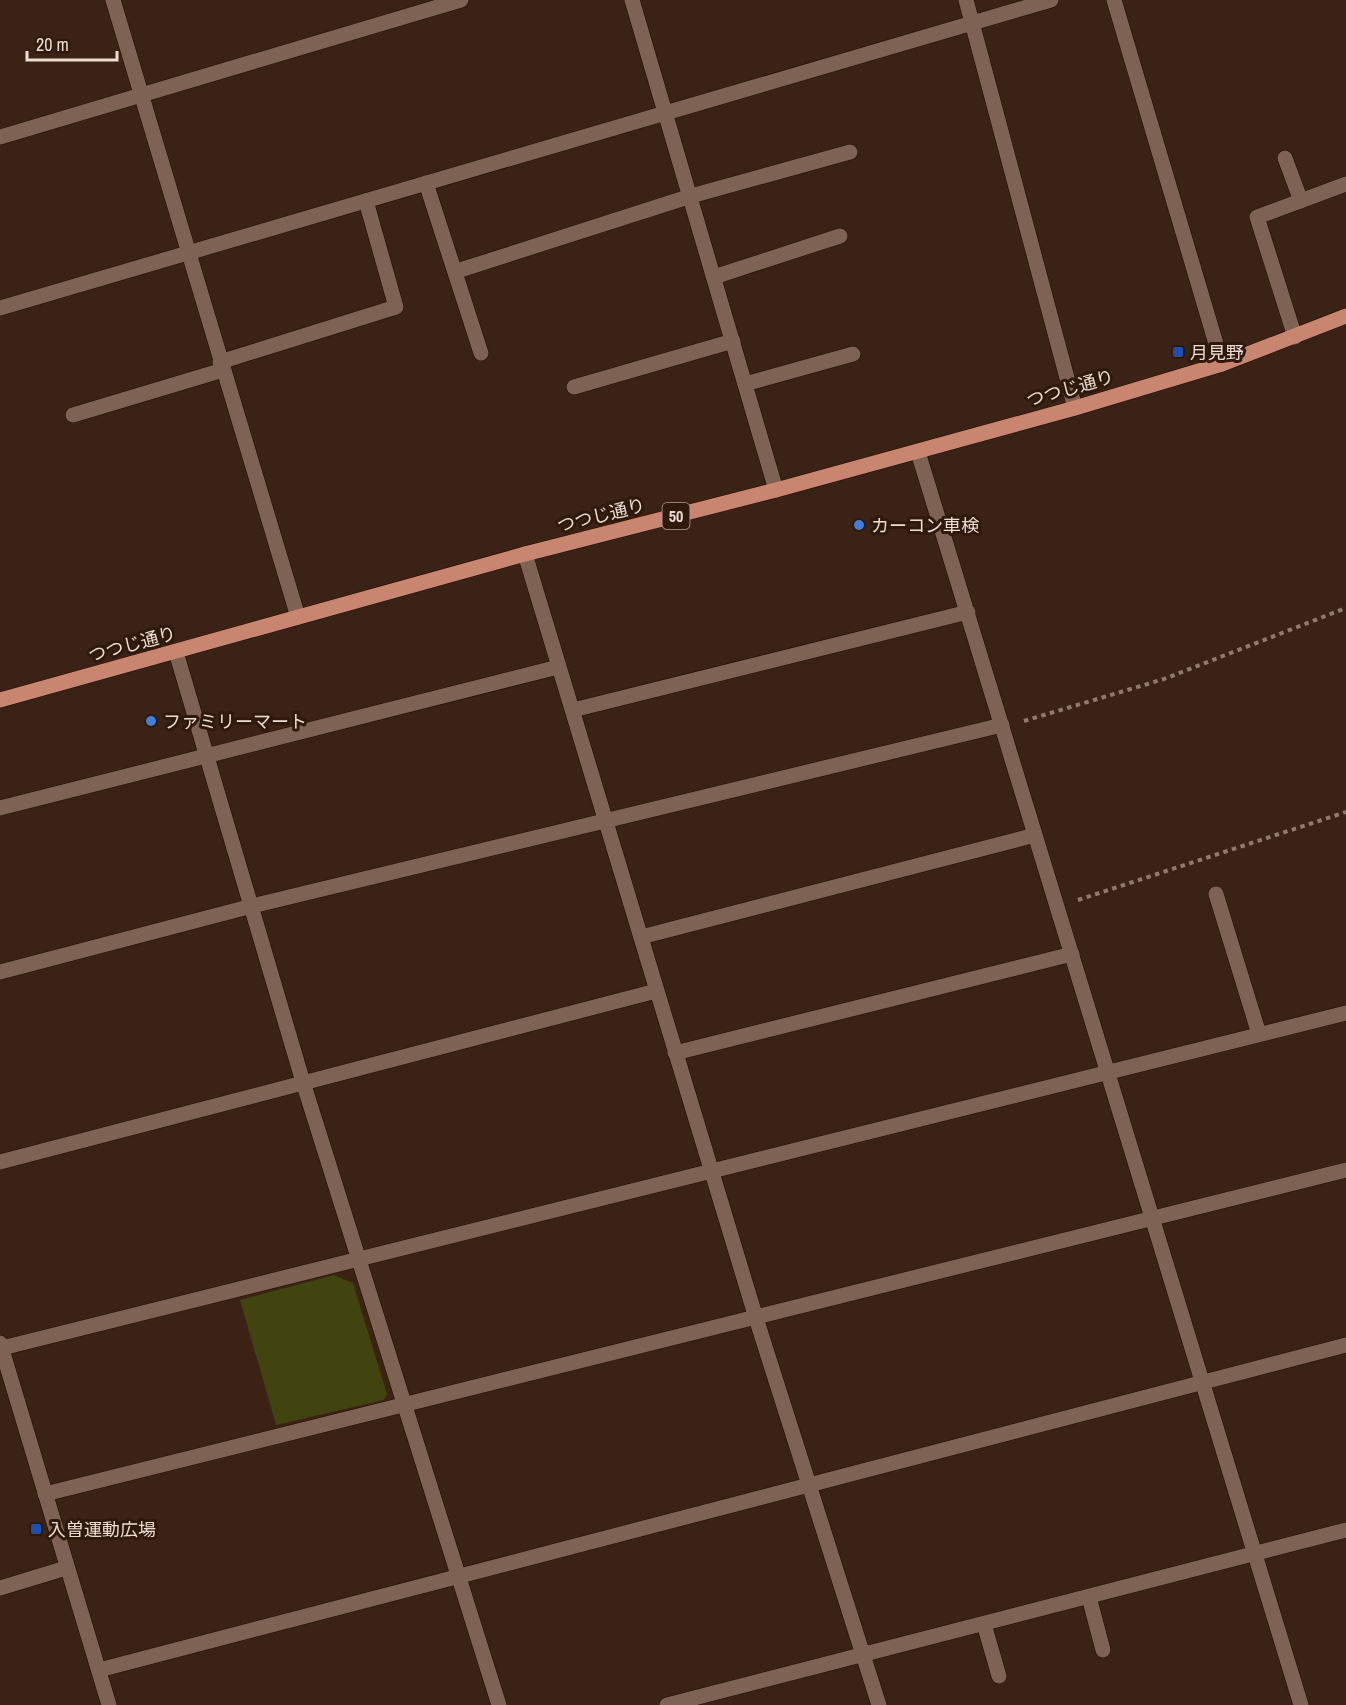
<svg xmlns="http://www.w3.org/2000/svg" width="1346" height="1705" viewBox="0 0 1346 1705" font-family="'Archivo Narrow','Noto Sans JP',sans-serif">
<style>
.green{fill:#41440e}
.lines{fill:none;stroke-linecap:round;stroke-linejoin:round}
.minor-casing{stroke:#200b01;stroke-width:16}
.major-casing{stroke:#200b01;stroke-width:16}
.path{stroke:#8e7a6f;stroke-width:4;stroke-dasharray:4.5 4.5;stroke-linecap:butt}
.minor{stroke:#7e6253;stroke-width:15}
.major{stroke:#c88570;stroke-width:15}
.transit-dot{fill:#1a4fb4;stroke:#2f190b;stroke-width:2}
.shop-dot{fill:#3f7fe0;stroke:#2f190b;stroke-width:2}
.labels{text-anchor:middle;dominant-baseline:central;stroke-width:6;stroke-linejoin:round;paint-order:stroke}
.shield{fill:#2f190b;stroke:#b3a297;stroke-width:1.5}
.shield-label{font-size:16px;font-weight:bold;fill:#ecdcd3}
.poi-label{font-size:18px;fill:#ecdcd3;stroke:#2f190b;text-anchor:start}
.street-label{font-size:18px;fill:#ecdcd3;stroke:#2f190b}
</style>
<rect width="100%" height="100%" fill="#3a2215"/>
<path class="green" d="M 334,1275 L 353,1283 L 387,1394 L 384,1400 L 276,1425 L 240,1300 Z"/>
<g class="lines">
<defs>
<g id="minor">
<path d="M 113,0 L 298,617"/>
<path d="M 632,0 L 776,490"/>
<path d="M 966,0 L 1075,408"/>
<path d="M 1114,0 L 1222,364"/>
<path d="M 0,137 L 461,0"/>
<path d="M 1285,158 L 1301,201"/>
<path d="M 426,183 L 481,353"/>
<path d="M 457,271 L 691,196 L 850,152"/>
<path d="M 714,277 L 840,236"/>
<path d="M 0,308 L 1051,0"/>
<path d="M 1295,337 L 1257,217 L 1346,184"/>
<path d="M 220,362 L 396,307 L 366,201"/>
<path d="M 745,384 L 853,354"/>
<path d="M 574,387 L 733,341"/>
<path d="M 73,415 L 223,370"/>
<path d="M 918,452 L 1301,1705"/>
<path d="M 525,554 L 756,1318 L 879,1705"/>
<path d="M 176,652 L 303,1082 L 499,1705"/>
<path d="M 573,710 L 968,612"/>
<path d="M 0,808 L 558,667"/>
<path d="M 1216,894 L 1259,1034"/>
<path d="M 641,937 L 1035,835"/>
<path d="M 0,972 L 252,906 L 1002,725"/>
<path d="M 675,1053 L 1072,954"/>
<path d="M 0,1162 L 656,991"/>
<path d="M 0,1343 L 109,1705"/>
<path d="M 2,1348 L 1346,1013"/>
<path d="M 45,1494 L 1346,1170"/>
<path d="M 0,1588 L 66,1568"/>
<path d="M 1089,1597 L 1103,1650"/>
<path d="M 984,1624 L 999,1676"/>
<path d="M 99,1670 L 1346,1345"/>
<path d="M 667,1705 L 1346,1530"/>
</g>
<path id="major" d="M 0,700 L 525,554 L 776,490 L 1075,408 L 1222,364 L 1346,316"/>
</defs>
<use href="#minor" class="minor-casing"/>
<use href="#major" class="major-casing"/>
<g class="path">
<path d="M 1024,721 L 1164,679 L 1346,608"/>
<path d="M 1078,900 L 1346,812"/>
</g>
<use href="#minor" class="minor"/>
<use href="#major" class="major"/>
</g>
<g class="transit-dot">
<rect x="1172" y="346" width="12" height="12" rx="3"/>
<rect x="30" y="1523" width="12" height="12" rx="3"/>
</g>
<g class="shop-dot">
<circle cx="859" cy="525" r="6"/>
<circle cx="151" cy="721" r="6"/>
</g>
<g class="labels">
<rect class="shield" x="662.5" y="503" width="27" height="26" rx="4.5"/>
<g class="shield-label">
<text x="676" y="516">50</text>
</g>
<g class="poi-label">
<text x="1190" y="352">月見野</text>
<text x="871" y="525">カーコン車検</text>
<text x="163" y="721">ファミリーマート</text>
<text x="48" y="1529">入曽運動広場</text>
</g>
<g class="street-label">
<text transform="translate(1070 388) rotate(-16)">つつじ通り</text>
<text transform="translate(601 515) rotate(-14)">つつじ通り</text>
<text transform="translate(132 644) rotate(-15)">つつじ通り</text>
</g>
</g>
<path d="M27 51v9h90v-9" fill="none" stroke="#ecdcd3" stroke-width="3"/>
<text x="36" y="51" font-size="18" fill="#ecdcd3" stroke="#2f190b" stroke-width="4.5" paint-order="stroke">20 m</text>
</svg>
